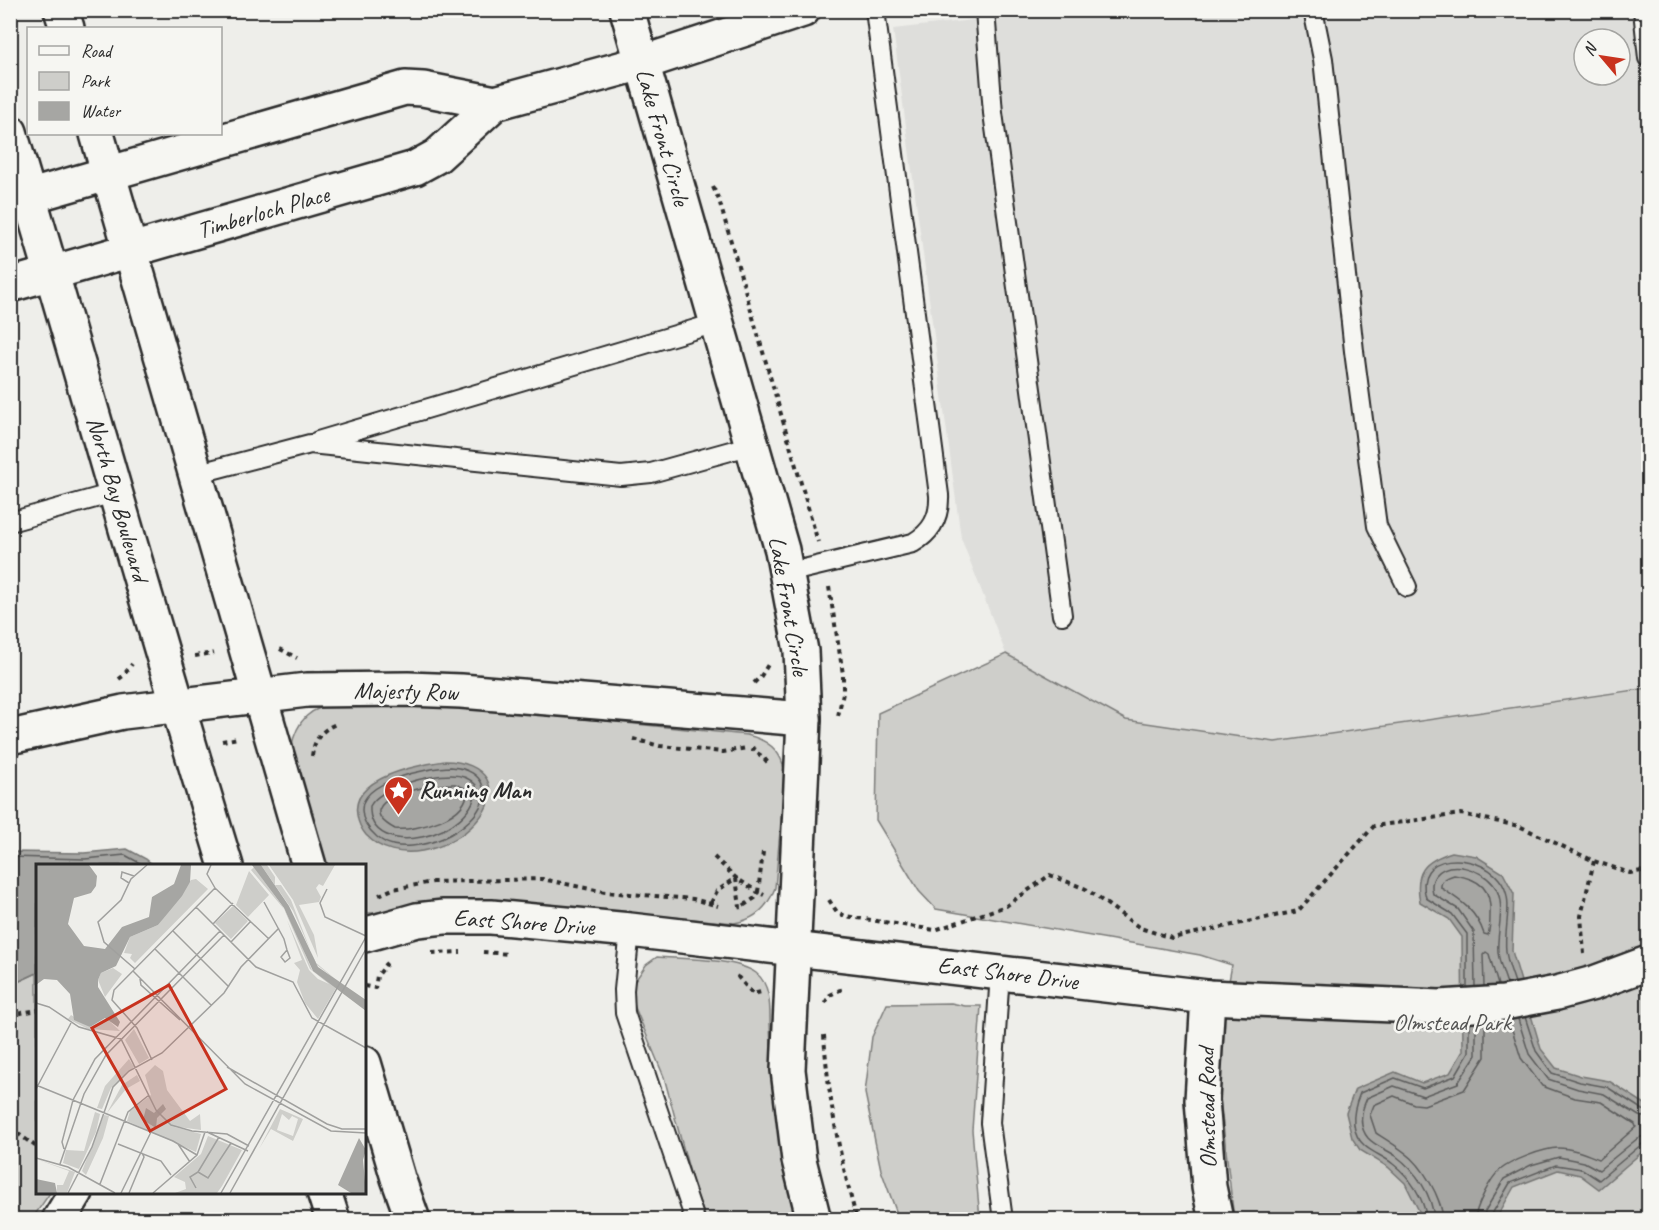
<svg xmlns="http://www.w3.org/2000/svg" width="1659" height="1230" viewBox="0 0 1659 1230" font-family="Caveat,sans-serif">
<style>
.built{fill:#dededb;fill-rule:evenodd}
.green{fill:#cececa;stroke:#7c7c7a;stroke-width:1.5}
.water{fill:#a6a6a3;stroke:#757573;stroke-width:1.5}
.lines{fill:none;stroke-linecap:round;stroke-linejoin:round}
.shore{stroke:#5c5c5b;stroke-width:1.5}
.lane-casing{stroke:#2b2b2b;stroke-width:22}
.street-casing{stroke:#2b2b2b;stroke-width:38}
.path{stroke:#2b2b2b;stroke-width:4;stroke-dasharray:4.5 4.5;stroke-linecap:butt}
.lane{stroke:#f6f6f2;stroke-width:18}
.street{stroke:#f6f6f2;stroke-width:33}
.labels{text-anchor:middle;dominant-baseline:central;stroke-width:5;stroke-linejoin:round;paint-order:stroke}
.street-label{font-size:24px;fill:#2b2b2b;stroke:#f6f6f2}
.poi-label{font-size:24px;font-weight:bold;fill:#2b2b2b;stroke:#f6f6f2;text-anchor:start}
.park-label{font-size:24px;fill:#545453;stroke:#f6f6f2}
.inset-road{fill:none;stroke:#a0a09e;stroke-width:1.5}
.view{fill:#c8321e;fill-opacity:0.15;stroke:#c8321e;stroke-width:3}
.inset-edge{fill:none;stroke:#2b2b2b;stroke-width:3}
</style>
<rect width="100%" height="100%" fill="#eeeeea"/>
<filter id="ink" filterUnits="userSpaceOnUse"><feTurbulence type="fractalNoise" baseFrequency=".0167" numOctaves="2"/><feDisplacementMap in="SourceGraphic" scale="12" xChannelSelector="R" yChannelSelector="G"/><feConvolveMatrix kernelMatrix="1 2 1 2 8 2 1 2 1" color-interpolation-filters="sRGB"/></filter>
<g filter="url(#ink)">
<path class="built" d="M 1033,10 L 1648,11 L 1648,688 L 1275,742 L 1126,720 L 1006,654 L 961,538 L 893,29 L 1033,13 ZM 1584,39 L 1620,39 L 1620,75 L 1584,75 Z"/>
<g class="green">
<path d="M 1006,654 L 1126,720 L 1275,742 L 1648,688 L 1648,1217 L 1645,1220 L 1234,1219 L 1215,1056 L 1232,965 L 1200,955 L 936,909 L 919,891 L 876,820 L 878,713 Z"/>
<path d="M 339,704 L 453,706 L 747,735 C 769,740 783,752 785,775 L 775,888 C 768,907 755,920 734,923 L 499,900 L 445,901 L 373,913 L 365,913 L 364,866 L 325,865 L 291,748 C 297,720 310,706 339,704 Z"/>
<path d="M 657,957 C 683,959 736,958 756,973 C 771,985 770,1007 770,1024 C 772,1092 783,1154 798,1219 L 706,1219 L 693,1184 L 664,1077 L 631,998 L 635,981 L 646,965 Z"/>
<path d="M 37,973 L 38,1192 L 50,1193 L 32,1219 L 11,1220 L 11,985 Z"/>
<path d="M 951,1003 L 965,1006 L 981,1006 L 972,1130 L 980,1219 L 899,1219 L 881,1170 L 865,1093 L 872,1037 L 887,1004 Z"/>
</g>
<g class="water">
<path d="M 445,761 C 485,761 506,789 476,822 C 450,851 395,866 366,835 C 361,829 358,822 357,815 C 350,777 418,765 445,761 Z"/>
<path d="M 127,849 L 146,859 L 153,865 L 38,866 L 37,973 L 11,985 L 11,852 L 84,853 Z"/>
<path d="M 1452,852 L 1476,856 L 1503,873 L 1514,894 L 1512,951 L 1541,1049 L 1556,1068 L 1581,1076 L 1609,1081 L 1648,1106 L 1648,1147 L 1599,1189 L 1580,1175 L 1558,1170 L 1514,1187 L 1496,1219 L 1423,1219 L 1405,1183 L 1388,1167 L 1360,1150 L 1352,1138 L 1346,1113 L 1355,1089 L 1395,1072 L 1422,1083 L 1450,1073 L 1463,1051 L 1462,937 L 1449,919 L 1420,902 C 1414,872 1424,861 1452,852 Z"/>
</g>
<g class="lines">
<g class="shore">
<path d="M 451,767 C 486,769 494,797 470,820 C 454,835 433,844 412,846 C 399,847 388,846 377,837 C 369,830 362,821 362,810 C 361,781 429,767 451,767 Z"/>
<path d="M 451,775 C 460,775 470,778 476,785 C 479,837 367,864 370,806 C 381,786 430,775 451,775 Z"/>
<path d="M 455,784 L 467,789 C 470,818 416,831 395,829 C 342,800 435,783 455,784 Z"/>
<path d="M 10,857 L 85,859 L 125,855 L 145,866"/>
<path d="M 1454,875 C 1481,879 1492,889 1490,916 C 1490,923 1490,929 1488,935 L 1484,934 C 1476,910 1461,901 1441,888 C 1440,880 1447,877 1454,875 Z"/>
<path d="M 1484,986 L 1483,955 L 1486,952 L 1489,954 L 1498,985"/>
<path d="M 1467,987 L 1467,934 L 1452,914 L 1426,898 C 1412,851 1476,851 1499,879 C 1516,899 1503,927 1506,951 C 1507,962 1512,973 1515,983"/>
<path d="M 1475,987 L 1474,932 L 1458,909 L 1433,894 C 1431,887 1431,882 1435,876 C 1449,858 1481,869 1493,884 C 1508,902 1496,931 1498,952 C 1499,963 1504,974 1507,984"/>
<path d="M 1525,1017 L 1536,1051 L 1552,1073 L 1580,1082 L 1607,1087 L 1643,1110 L 1648,1111"/>
<path d="M 1518,1019 L 1529,1054 L 1548,1079 L 1578,1089 L 1604,1094 L 1639,1116 L 1648,1118"/>
<path d="M 1427,1220 C 1424,1198 1410,1177 1393,1164 C 1385,1157 1373,1153 1365,1146 C 1349,1132 1353,1110 1360,1093 L 1395,1078 L 1423,1088 L 1455,1076 L 1469,1052 L 1469,1023"/>
<path d="M 1434,1220 C 1433,1195 1415,1170 1396,1156 C 1388,1150 1375,1146 1368,1138 C 1358,1126 1361,1111 1367,1098 L 1394,1086 L 1423,1096 L 1458,1083 L 1476,1055 L 1476,1023"/>
<path d="M 1443,1220 C 1443,1210 1439,1201 1435,1192 C 1419,1159 1406,1152 1376,1133 L 1370,1115 L 1374,1105 L 1394,1096 L 1414,1104 L 1424,1105 L 1464,1090 L 1485,1057 L 1485,1022"/>
<path d="M 1475,1220 C 1475,1208 1491,1177 1500,1170 C 1511,1161 1544,1148 1558,1148 C 1572,1148 1586,1154 1599,1159 L 1636,1127 L 1635,1124 L 1601,1102 L 1575,1098 L 1542,1086 L 1521,1058 L 1509,1020"/>
<path d="M 1484,1220 L 1485,1211 L 1504,1179 L 1531,1165 L 1559,1157 L 1584,1162 L 1599,1170 L 1638,1138 L 1648,1135"/>
<path d="M 1491,1220 L 1492,1214 L 1510,1183 L 1556,1165 L 1582,1169 L 1599,1180 L 1642,1144 L 1648,1143"/>
</g>
<defs>
<g id="lane">
<path d="M 985,10 L 993,113 L 1062,615"/>
<path d="M 1313,10 L 1323,59 L 1354,351 L 1377,526 L 1407,587"/>
<path d="M 1643,10 L 1648,58"/>
<path d="M 318,441 L 716,323"/>
<path d="M 196,474 L 310,444 L 621,476 L 651,473 L 752,445"/>
<path d="M 10,522 L 117,492"/>
<path d="M 787,573 L 913,543 C 932,532 940,517 939,495 L 875,10"/>
<path d="M 630,930 L 624,990 L 625,1013 L 695,1220"/>
<path d="M 1000,973 L 990,1123 L 1003,1220"/>
</g>
<g id="street">
<path d="M 61,10 L 67,28"/>
<path d="M 627,10 L 782,550 L 801,651 L 804,719 L 788,1070 L 799,1160 L 814,1220"/>
<path d="M 10,132 C 83,376 151,622 226,866"/>
<path d="M 97,134 L 309,866"/>
<path d="M 10,202 L 405,88 L 423,89 L 495,103"/>
<path d="M 10,285 L 415,168 L 437,156 L 495,103 L 642,63 L 803,10"/>
<path d="M 10,737 L 123,712 L 307,690 L 408,689 L 461,691 L 804,719"/>
<path d="M 364,935 L 417,920 L 444,917 L 491,917 L 630,930 L 1208,997 L 1440,1007 L 1504,1003 L 1557,993 L 1594,983 L 1648,963"/>
<path d="M 1208,997 L 1202,1100 L 1209,1187 L 1216,1220"/>
<path d="M 364,1063 L 398,1178 L 413,1220"/>
<path d="M 324,1192 L 333,1220"/>
<path d="M 59,1220 L 76,1192"/>
</g>
</defs>
<use href="#lane" class="lane-casing"/>
<use href="#street" class="street-casing"/>
<g class="path">
<path d="M 672,10 L 678,12 L 678,17"/>
<path d="M 713,187 L 719,200 L 818,542"/>
<path d="M 829,587 L 843,674 L 843,693 L 838,716"/>
<path d="M 280,649 L 297,658"/>
<path d="M 195,656 L 214,653"/>
<path d="M 119,679 L 123,676 L 132,664"/>
<path d="M 754,683 L 761,676 L 769,663"/>
<path d="M 633,739 L 660,746 L 723,752 L 747,748"/>
<path d="M 222,741 L 238,738"/>
<path d="M 755,747 L 753,750 L 763,757 L 769,764"/>
<path d="M 312,756 C 314,740 321,730 336,724"/>
<path d="M 763,852 L 758,892 L 764,895"/>
<path d="M 714,857 L 736,878 L 758,892 L 755,898 L 740,908"/>
<path d="M 379,895 L 393,889 L 433,882 L 542,879 L 605,892 L 693,899 L 718,906"/>
<path d="M 829,900 L 837,912 L 845,916 L 935,930 L 1006,906 L 1050,875 L 1086,889 L 1140,928 L 1172,938 L 1298,911 L 1374,826 L 1461,814 L 1519,826 L 1594,861 L 1630,873 L 1648,870"/>
<path d="M 711,903 L 717,891 L 736,878 L 740,907 L 737,908"/>
<path d="M 483,952 L 509,954"/>
<path d="M 432,953 L 461,952"/>
<path d="M 1584,954 L 1581,916 L 1594,861"/>
<path d="M 739,976 L 738,977 L 753,994 L 761,992"/>
<path d="M 364,986 L 375,988 L 377,976 L 386,965 L 383,962"/>
<path d="M 825,1003 L 830,995 L 840,990 L 839,986"/>
<path d="M 10,1015 L 38,1010"/>
<path d="M 824,1035 C 828,1098 840,1159 857,1220"/>
<path d="M 10,1128 L 38,1148"/>
</g>
<use href="#lane" class="lane"/>
<use href="#street" class="street"/>
</g>
</g>
<defs>
<symbol id="sight-pin" viewBox="-11 -11 22 30"><path d="M0 17L-7.5 6A9.5 9.5 0 1 1 7.5 6Z" fill="#c8321e" stroke="#f6f6f2"/><path d="M0-6L1.8-2.2L6-1.7L2.9 1.2L3.7 5.4L0 3.3L-3.7 5.4L-2.9 1.2L-6-1.7L-1.8-2.2Z" fill="#fff"/></symbol>
</defs>
<g fill-rule="evenodd">
<use href="#sight-pin" x="382" y="774" width="33" height="45"/>
</g>
<g class="labels">
<g class="street-label">
<text transform="translate(663 137) rotate(74)">Lake Front Circle</text>
<text transform="translate(263 212) rotate(-16)">Timberloch Place</text>
<text transform="translate(118 499) rotate(74)">North Bay Boulevard</text>
<text transform="translate(789 606) rotate(80)">Lake Front Circle</text>
<text transform="translate(406 691) rotate(1)">Majesty Row</text>
<text transform="translate(524 922) rotate(4)">East Shore Drive</text>
<text transform="translate(1008 973) rotate(7)">East Shore Drive</text>
<text transform="translate(1207 1108) rotate(-91)">Olmstead Road</text>
</g>
<g class="poi-label">
<text x="419" y="790">Running Man</text>
</g>
<g class="park-label">
<text x="1452" y="1022">Olmstead Park</text>
</g>
</g>
<g transform="translate(36 864)">
<rect width="330" height="330" fill="#eeeeea"/>
<path d="M 225,1 L 231,1 L 239,13 L 239,21 L 245,21 L 255,36 L 279,98 L 303,118 L 281,101 L 257,47 ZM 233,1 L 299,1 L 287,22 L 283,20 L 280,24 L 285,33 L 283,38 L 263,41 L 278,71 L 282,94 L 257,36 ZM 218,3 L 247,43 L 259,65 L 276,106 L 300,124 L 282,155 L 269,139 L 261,118 L 264,106 L 258,99 L 266,96 L 251,56 L 273,106 L 282,115 L 293,120 L 274,105 L 248,45 L 215,6 ZM 213,7 L 233,31 L 212,53 L 200,41 ZM 160,15 L 172,25 L 99,99 L 94,94 L 96,90 L 88,89 L 94,73 L 122,61 L 155,16 ZM 197,42 L 212,57 L 195,75 L 179,59 ZM 77,104 L 86,110 L 69,133 L 62,116 L 65,109 ZM 35,151 L 54,163 L 70,154 L 84,167 L 52,165 L 32,155 ZM 98,165 L 113,194 L 103,200 L 89,176 ZM 93,195 L 98,203 L 75,224 L 66,245 L 61,244 L 69,222 ZM 119,201 L 127,207 L 131,226 L 154,257 L 164,250 L 165,266 L 135,262 L 165,270 L 160,288 L 91,257 L 94,247 L 115,231 L 109,211 ZM 101,211 L 104,217 L 90,225 L 71,249 L 86,221 ZM 244,245 L 267,255 L 257,277 L 235,265 L 223,285 ZM 246,250 L 253,256 L 256,252 L 262,255 L 257,272 L 241,266 ZM 59,248 L 64,250 L 60,268 L 43,305 L 27,299 L 30,286 L 48,287 ZM 68,251 L 73,252 L 67,274 L 50,311 L 46,307 ZM 172,272 L 206,286 L 186,322 L 181,329 L 139,329 L 150,325 L 149,318 L 138,313 L 165,290 ZM 0,295 L 39,308 L 31,329 L 21,329 L 21,321 L 27,321 L 33,307 Z" fill="#cececa" fill-rule="evenodd"/>
<path d="M 0,1 L 53,1 L 61,12 L 60,22 L 55,29 L 38,34 L 32,60 L 48,82 L 69,85 L 86,63 L 113,53 L 116,33 L 138,20 L 145,1 L 155,1 L 154,18 L 146,32 L 122,61 L 94,73 L 80,102 L 65,109 L 62,116 L 62,123 L 84,158 L 82,163 L 69,154 L 54,163 L 38,156 L 34,130 L 21,116 L 8,115 L 0,121 ZM 216,1 L 225,1 L 253,42 L 282,103 L 330,136 L 330,147 L 277,107 L 248,44 ZM 127,240 L 130,245 L 121,254 L 120,264 L 107,256 L 110,244 L 118,249 ZM 323,274 L 330,286 L 327,296 L 330,329 L 315,329 L 302,321 ZM 0,315 L 19,319 L 21,329 L 0,329 Z" fill="#a6a6a3"/>
<path class="inset-road" d="M 175,1 L 171,10 L 179,24M 93,19 L 85,14 L 86,8 L 98,12M 291,25 L 284,39 L 289,53 L 330,72M 228,38 L 248,75 L 251,86 L 254,94 L 249,98 L 245,93 L 251,86M 160,43 L 220,103 L 257,118 L 276,154 L 330,184M 177,60 L 197,39M 137,67 L 193,123M 195,78 L 215,57M 119,85 L 175,141M 99,105 L 68,78 L 62,58 L 85,36 L 95,15 L 111,1M 97,107 L 209,220 L 295,267 L 330,269M 104,115 L 105,121 L 144,156M 0,139 L 13,143 L 43,163 L 85,175 L 120,246 L 135,261 L 156,267 L 191,270 L 213,282M 116,196 L 101,164 L 76,136 L 78,126 L 179,24 L 233,75M 191,203 L 291,260 L 306,265 L 330,265M 0,221 L 137,277 L 161,291M 0,225 L 35,159M 171,268 L 212,287M 82,280 L 125,297 L 135,311M 142,280 L 154,298M 28,285 L 26,278 L 37,236 L 59,195 L 184,67M 0,294 L 32,303 L 79,329M 24,300 L 48,230 L 70,191 L 188,71M 162,308 L 183,273M 64,320 L 92,248 L 113,231M 160,324 L 154,313 L 162,308 L 172,314 L 195,279M 32,329 L 56,283 L 77,223 L 93,207 L 126,189 L 188,129 L 205,103 L 243,64M 85,329 L 115,268M 93,329 L 108,293 L 106,289M 117,329 L 161,291 L 169,268M 185,329 L 330,73M 194,329 L 330,85"/>
<path class="view" d="M 133,121 L 190,225 L 114,267 L 56,164 Z"/>
<rect width="330" height="330" class="inset-edge"/>
</g>
<rect width="1659" height="1230" fill="none" stroke="#f6f6f2" stroke-width="36"/>
<rect x="18" y="18" width="1623" height="1194" fill="none" stroke="#2b2b2b" stroke-width="2" filter="url(#ink)"/>
<rect x="27" y="27" width="195" height="108" fill="#f6f6f2" stroke="#a5a5a2" stroke-width="1.5"/>
<rect x="39" y="46" width="30" height="9" fill="#f6f6f2" stroke="#a5a5a2" stroke-width="1.5"/>
<text x="81" y="57" font-size="18" fill="#2b2b2b">Road</text>
<rect x="39" y="72" width="30" height="18" fill="#cececa" stroke="#a5a5a2" stroke-width="1.5"/>
<text x="81" y="87" font-size="18" fill="#2b2b2b">Park</text>
<rect x="39" y="102" width="30" height="18" fill="#a6a6a3" stroke="#a5a5a2" stroke-width="1.5"/>
<text x="81" y="117" font-size="18" fill="#2b2b2b">Water</text>
<g transform="translate(1602 57) rotate(299)"><circle r="28" fill="#f6f6f2" stroke="#a5a5a2" stroke-width="1.5"/>
<path d="M0-4.5L10 22L0 15L-10 22Z" fill="#c8321e"/>
<text y="-9" font-size="16" font-weight="bold" text-anchor="middle" fill="#2b2b2b">N</text>
</g>
</svg>
